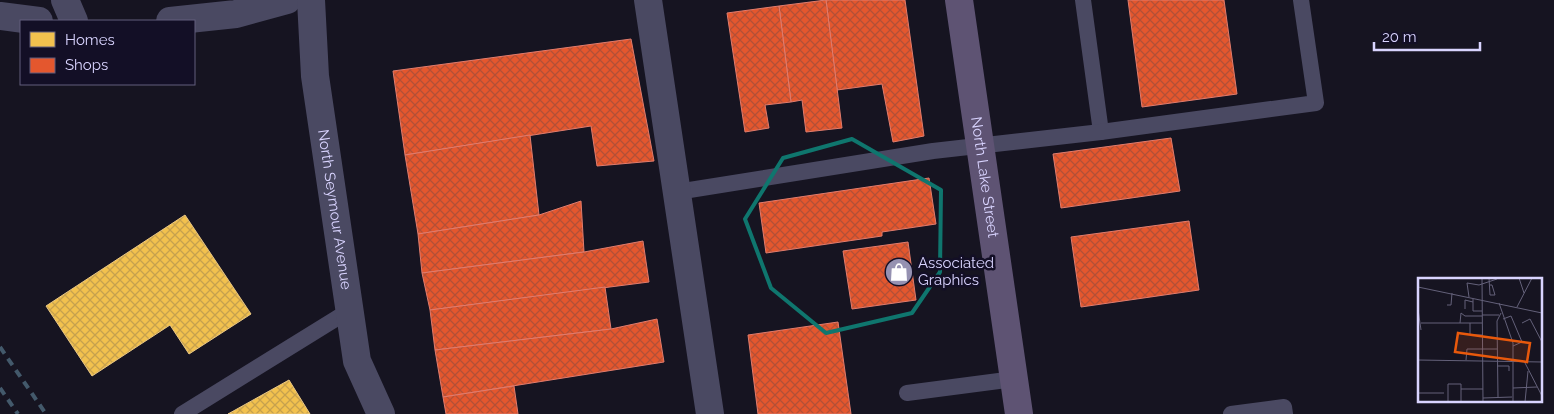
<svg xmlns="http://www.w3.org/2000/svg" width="1554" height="414" viewBox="0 0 1554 414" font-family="Raleway,sans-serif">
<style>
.homes{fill:url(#homes-cross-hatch);stroke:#eac783}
.shops{fill:url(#shops-cross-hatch);stroke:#e17c6d}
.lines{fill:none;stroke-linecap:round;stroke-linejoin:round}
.service{stroke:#4a4962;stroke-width:16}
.minor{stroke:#4a4962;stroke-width:28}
.tertiary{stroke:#4a4962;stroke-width:28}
.primary{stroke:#5e5373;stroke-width:28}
.rail{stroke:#43596b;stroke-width:4;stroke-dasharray:8 6;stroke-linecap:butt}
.marked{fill:none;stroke:#0f766e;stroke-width:4;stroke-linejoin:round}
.labels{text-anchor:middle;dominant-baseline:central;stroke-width:5;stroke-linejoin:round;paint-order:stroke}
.street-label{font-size:15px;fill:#d9d4ff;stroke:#130f26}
.poi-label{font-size:15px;fill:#d9d4ff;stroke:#130f26;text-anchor:start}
.inset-road{fill:none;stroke:#64617a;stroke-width:1}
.view{fill:#e8590c;fill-opacity:0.15;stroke:#e8590c;stroke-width:2.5}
.inset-edge{fill:none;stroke:#d9d4ff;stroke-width:2.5}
</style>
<defs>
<pattern id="homes-cross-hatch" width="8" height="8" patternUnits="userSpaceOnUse" patternTransform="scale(1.25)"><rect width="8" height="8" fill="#f2c14e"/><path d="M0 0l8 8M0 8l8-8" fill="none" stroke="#c6a14e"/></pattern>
<pattern id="shops-cross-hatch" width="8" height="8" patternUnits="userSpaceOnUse" patternTransform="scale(1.25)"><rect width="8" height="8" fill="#e4572e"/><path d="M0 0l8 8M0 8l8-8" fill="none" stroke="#b35037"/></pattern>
</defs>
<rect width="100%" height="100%" fill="#161421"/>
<g class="homes">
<path d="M 185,215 L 251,314 L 189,354 L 170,325 L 92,376 L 46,306 Z"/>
<path d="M 289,380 L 310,414 L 228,414 Z"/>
</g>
<g class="shops">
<path d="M 826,0 L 905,0 L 924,136 L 893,142 L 882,84 L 837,90 Z"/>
<path d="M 826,0 L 842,128 L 806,132 L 802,100 L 791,102 L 779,6 Z"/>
<path d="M 1128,0 L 1224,0 L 1237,94 L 1142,107 Z"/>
<path d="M 779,6 L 791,102 L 765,105 L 769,128 L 745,132 L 727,13 Z"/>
<path d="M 631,39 L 654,161 L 597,166 L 591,126 L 405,155 L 393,71 Z"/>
<path d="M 530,135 L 539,215 L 418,234 L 405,155 Z"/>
<path d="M 1171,138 L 1180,191 L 1061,208 L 1053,154 Z"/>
<path d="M 929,178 L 936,224 L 882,232 L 882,236 L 766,253 L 759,203 Z"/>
<path d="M 581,201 L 584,252 L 422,273 L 418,234 L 539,215 Z"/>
<path d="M 1189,221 L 1199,290 L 1081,307 L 1071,237 Z"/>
<path d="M 643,241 L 649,282 L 430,310 L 422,273 L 584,252 Z"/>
<path d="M 908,242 L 916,300 L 852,309 L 843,251 Z"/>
<path d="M 605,287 L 611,329 L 435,350 L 430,310 Z"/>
<path d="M 657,319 L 664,362 L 443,397 L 435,350 L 611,329 Z"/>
<path d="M 838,322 L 851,414 L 758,414 L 748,335 Z"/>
<path d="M 514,386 L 518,414 L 446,414 L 443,397 Z"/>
</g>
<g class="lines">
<g class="service">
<path d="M 1083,0 L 1101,132"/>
<path d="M 677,192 L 933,151 L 1101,132 L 1316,103 L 1301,0"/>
<path d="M 907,393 L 1014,379"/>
<path d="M 182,414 L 350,310"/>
<path d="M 1231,414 L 1284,407 L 1285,414"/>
</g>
<g class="minor">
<path d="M 65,0 L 74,21"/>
<path d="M 648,0 L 710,414"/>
<path d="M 0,16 L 39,21"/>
<path d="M 170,21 L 236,14 L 287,0"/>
</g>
<path class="tertiary" id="s1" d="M 311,0 L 315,76 L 357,361 L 381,414"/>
<path class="primary" id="s2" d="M 959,0 L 1019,414"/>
<g class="rail">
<path d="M 0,347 L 46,414"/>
<path d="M 0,388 L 18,414"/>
</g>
</g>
<path class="marked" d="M 852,139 L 941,190 L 940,272 L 912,313 L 826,333 L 771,288 L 745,219 L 783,158 Z"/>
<defs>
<symbol id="shop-disc" viewBox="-11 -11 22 22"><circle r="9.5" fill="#9591b1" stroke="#130f26"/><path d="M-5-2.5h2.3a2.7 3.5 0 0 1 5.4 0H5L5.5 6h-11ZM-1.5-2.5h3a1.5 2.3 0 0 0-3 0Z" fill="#fff"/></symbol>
</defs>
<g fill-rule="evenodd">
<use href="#shop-disc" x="883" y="256" width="32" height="32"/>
</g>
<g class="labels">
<g class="street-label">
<text stroke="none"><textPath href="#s2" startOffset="179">North Lake Street</textPath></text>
<text stroke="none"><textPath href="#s1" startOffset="211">North Seymour Avenue</textPath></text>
</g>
<g class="poi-label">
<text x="918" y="263">Associated<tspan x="918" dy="17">Graphics</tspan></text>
</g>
</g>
<g transform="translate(1418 278)">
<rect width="124" height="124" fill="#161421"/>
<path class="inset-road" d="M 64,0 L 65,124M 71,0 L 72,17 L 77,17 L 74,7 L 72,7M 101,0 L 106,15M 0,9 L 124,35M 51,19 L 49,5 L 61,7 L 79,1M 55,21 L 55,33 L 64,33M 81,25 L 95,65 L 95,124M 29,27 L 33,27 L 34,15M 99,29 L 114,0M 0,31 L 3,52M 47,31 L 47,22 L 55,24M 64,37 L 81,37M 85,41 L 93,38 L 104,64 L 95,68M 3,45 L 64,45M 42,45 L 43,35 L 47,38 L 64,38M 52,45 L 52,57 L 64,57M 104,45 L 112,41 L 124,64M 0,82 L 124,84M 48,82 L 49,71 L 79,71M 106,83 L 124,118M 79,88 L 91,88 L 91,93M 95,110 L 119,109M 0,115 L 26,115M 80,119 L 79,43 L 83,35M 65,120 L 94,119M 30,124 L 30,106 L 43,106 L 43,111M 43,124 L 43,111 L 65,111M 107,124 L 110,93"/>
<path class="view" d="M 40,55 L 112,65 L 109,84 L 37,74 Z"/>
<rect width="124" height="124" class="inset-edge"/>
</g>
<rect x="20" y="20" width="175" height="65" fill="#130f26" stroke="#625e7d"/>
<rect x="30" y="32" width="25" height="15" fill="#f2c14e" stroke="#625e7d"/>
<text x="65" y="45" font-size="15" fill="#d9d4ff">Homes</text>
<rect x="30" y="58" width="25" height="15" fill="#e4572e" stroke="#625e7d"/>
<text x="65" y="70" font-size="15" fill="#d9d4ff">Shops</text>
<path d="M1374 42v8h106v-8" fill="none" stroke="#d9d4ff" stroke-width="2.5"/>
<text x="1382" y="42" font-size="15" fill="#d9d4ff" stroke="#130f26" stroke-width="4" paint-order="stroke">20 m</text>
</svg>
